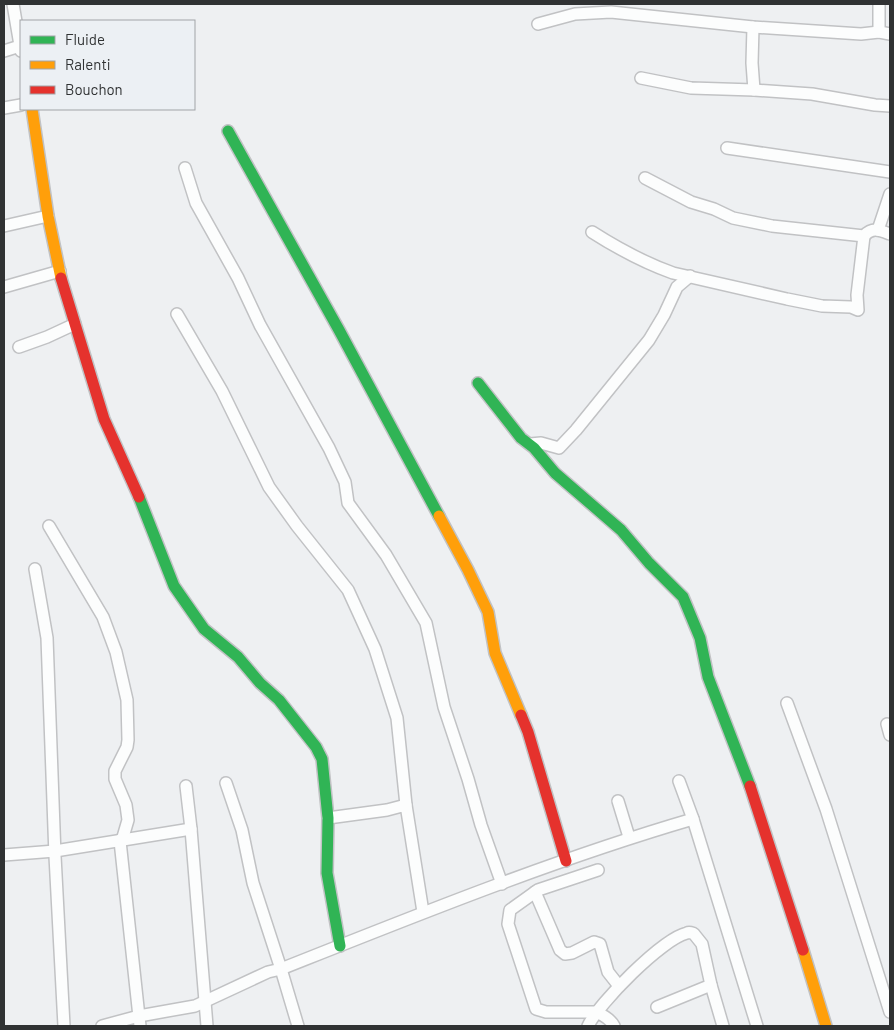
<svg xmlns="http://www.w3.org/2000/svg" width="894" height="1030" viewBox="0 0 894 1030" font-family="Barlow,sans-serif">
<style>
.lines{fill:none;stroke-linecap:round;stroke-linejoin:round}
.street-casing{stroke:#c1c2c4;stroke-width:14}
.fast-casing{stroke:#c1c2c4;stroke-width:14}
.slow-casing{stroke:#c1c2c4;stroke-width:14}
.jam-casing{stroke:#c1c2c4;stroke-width:14}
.street{stroke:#fcfdfd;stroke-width:11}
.fast{stroke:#30b455;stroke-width:11}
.slow{stroke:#ff9f0a;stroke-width:11}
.jam{stroke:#e5322d;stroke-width:11}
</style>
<rect width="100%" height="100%" fill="#eef0f2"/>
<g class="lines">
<defs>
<g id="street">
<path d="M 13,4 L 21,51"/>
<path d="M 879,4 L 879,32"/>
<path d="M 538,24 L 575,14 L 611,12 L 753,27 L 861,34 L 879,32 L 890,34"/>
<path d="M 753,27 L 752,63 L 754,90"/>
<path d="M 4,51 L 20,46"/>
<path d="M 641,78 L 691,88 L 754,90 L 812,94 L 875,105 L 890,106"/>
<path d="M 4,108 L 21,105"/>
<path d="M 727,148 L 890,172"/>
<path d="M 185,168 L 196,203 L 238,278 L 260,325 L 329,448 L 345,482 L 348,503 L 386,555 L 426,623 L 444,707 L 468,779 L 481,825 L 502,884"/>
<path d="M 645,178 L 691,202 L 714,209 L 733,218 L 772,226 L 864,236 C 872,227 879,230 890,234"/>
<path d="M 4,226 L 48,216"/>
<path d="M 878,230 L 890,194"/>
<path d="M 592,232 C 617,248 645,263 673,273 L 787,299 L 822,306 L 851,307 L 858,310 L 857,295 L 864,236"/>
<path d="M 4,287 L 60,271"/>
<path d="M 177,314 L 222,391 L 269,487 L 297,526 L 348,590 L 375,649 L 397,718 L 406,805"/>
<path d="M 19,347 L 47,337 L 75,324"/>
<path d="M 530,444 L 541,443 L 559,448 L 576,430 L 649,340 L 664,315 L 677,287 L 690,276"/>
<path d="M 49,526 L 103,617 L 116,652 L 127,700 L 128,740 L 127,747 L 115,771 L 115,779 L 126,805 L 128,820 L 123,837 L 120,841 L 140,1026"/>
<path d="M 35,569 L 47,638 L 55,856 L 64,1026"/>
<path d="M 787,703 L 826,809 L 890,1012"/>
<path d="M 887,724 L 890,735"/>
<path d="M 679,781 L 693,819 L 757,1026"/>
<path d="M 226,783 L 242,830 L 253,883 L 281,969 L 298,1026"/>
<path d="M 186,786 L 191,829 L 207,1026"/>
<path d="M 618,801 L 629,837"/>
<path d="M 328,818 L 387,810 L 406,805 L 423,912"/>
<path d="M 4,855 L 55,851 L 191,829"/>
<path d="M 598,870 L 538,890 L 510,910 L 508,924 L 536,1009 L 546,1012 L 596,1012 C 603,1015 611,1020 614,1026"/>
<path d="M 535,892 L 560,950 L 565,954 L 572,953 L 594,942 L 600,944 L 608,972 L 619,986"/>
<path d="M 711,985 L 723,1026"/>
<path d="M 102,1026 L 139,1016 L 195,1006 L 268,972 L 281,969 C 417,915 553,860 693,819"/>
<path d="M 588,1026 C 599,1003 662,939 687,933 C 689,932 693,933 694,934 L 702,944 L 711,985 L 657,1007"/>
</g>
<g id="fast">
<path d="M 228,131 L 339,330 L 439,516"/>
<path d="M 478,383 L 521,438 L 534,448 L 555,473 L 621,530 L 649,563 L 683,597 L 700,638 L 708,677 L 750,786"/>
<path d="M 139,497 L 174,586 L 204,629 L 238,657 L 260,683 L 279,700 L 316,747 L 322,759 L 328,818 L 327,873 L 340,946"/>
</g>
<g id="slow">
<path d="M 32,109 L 48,216 L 61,278"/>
<path d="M 439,516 L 468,570 L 488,612 L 495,653 L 521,715"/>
<path d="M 803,950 L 826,1026"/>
</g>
<g id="jam">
<path d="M 61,278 L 104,419 L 139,497"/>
<path d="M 521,715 L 528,732 L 566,861"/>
<path d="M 750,786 L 803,950"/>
</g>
</defs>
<use href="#street" class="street-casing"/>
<use href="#fast" class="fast-casing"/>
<use href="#slow" class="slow-casing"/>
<use href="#jam" class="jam-casing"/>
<use href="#street" class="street"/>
<use href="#fast" class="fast"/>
<use href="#slow" class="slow"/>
<use href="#jam" class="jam"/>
</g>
<rect width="894" height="1030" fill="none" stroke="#303233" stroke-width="10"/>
<rect x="20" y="20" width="175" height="90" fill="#ecf0f4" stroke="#a1a4a7"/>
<rect x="30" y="36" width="25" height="8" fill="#30b455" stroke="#a1a4a7"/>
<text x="65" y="45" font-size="15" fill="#303233">Fluide</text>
<rect x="30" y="61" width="25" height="8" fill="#ff9f0a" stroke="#a1a4a7"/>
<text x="65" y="70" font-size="15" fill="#303233">Ralenti</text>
<rect x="30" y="86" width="25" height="8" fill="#e5322d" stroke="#a1a4a7"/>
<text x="65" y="95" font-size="15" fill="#303233">Bouchon</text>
</svg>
